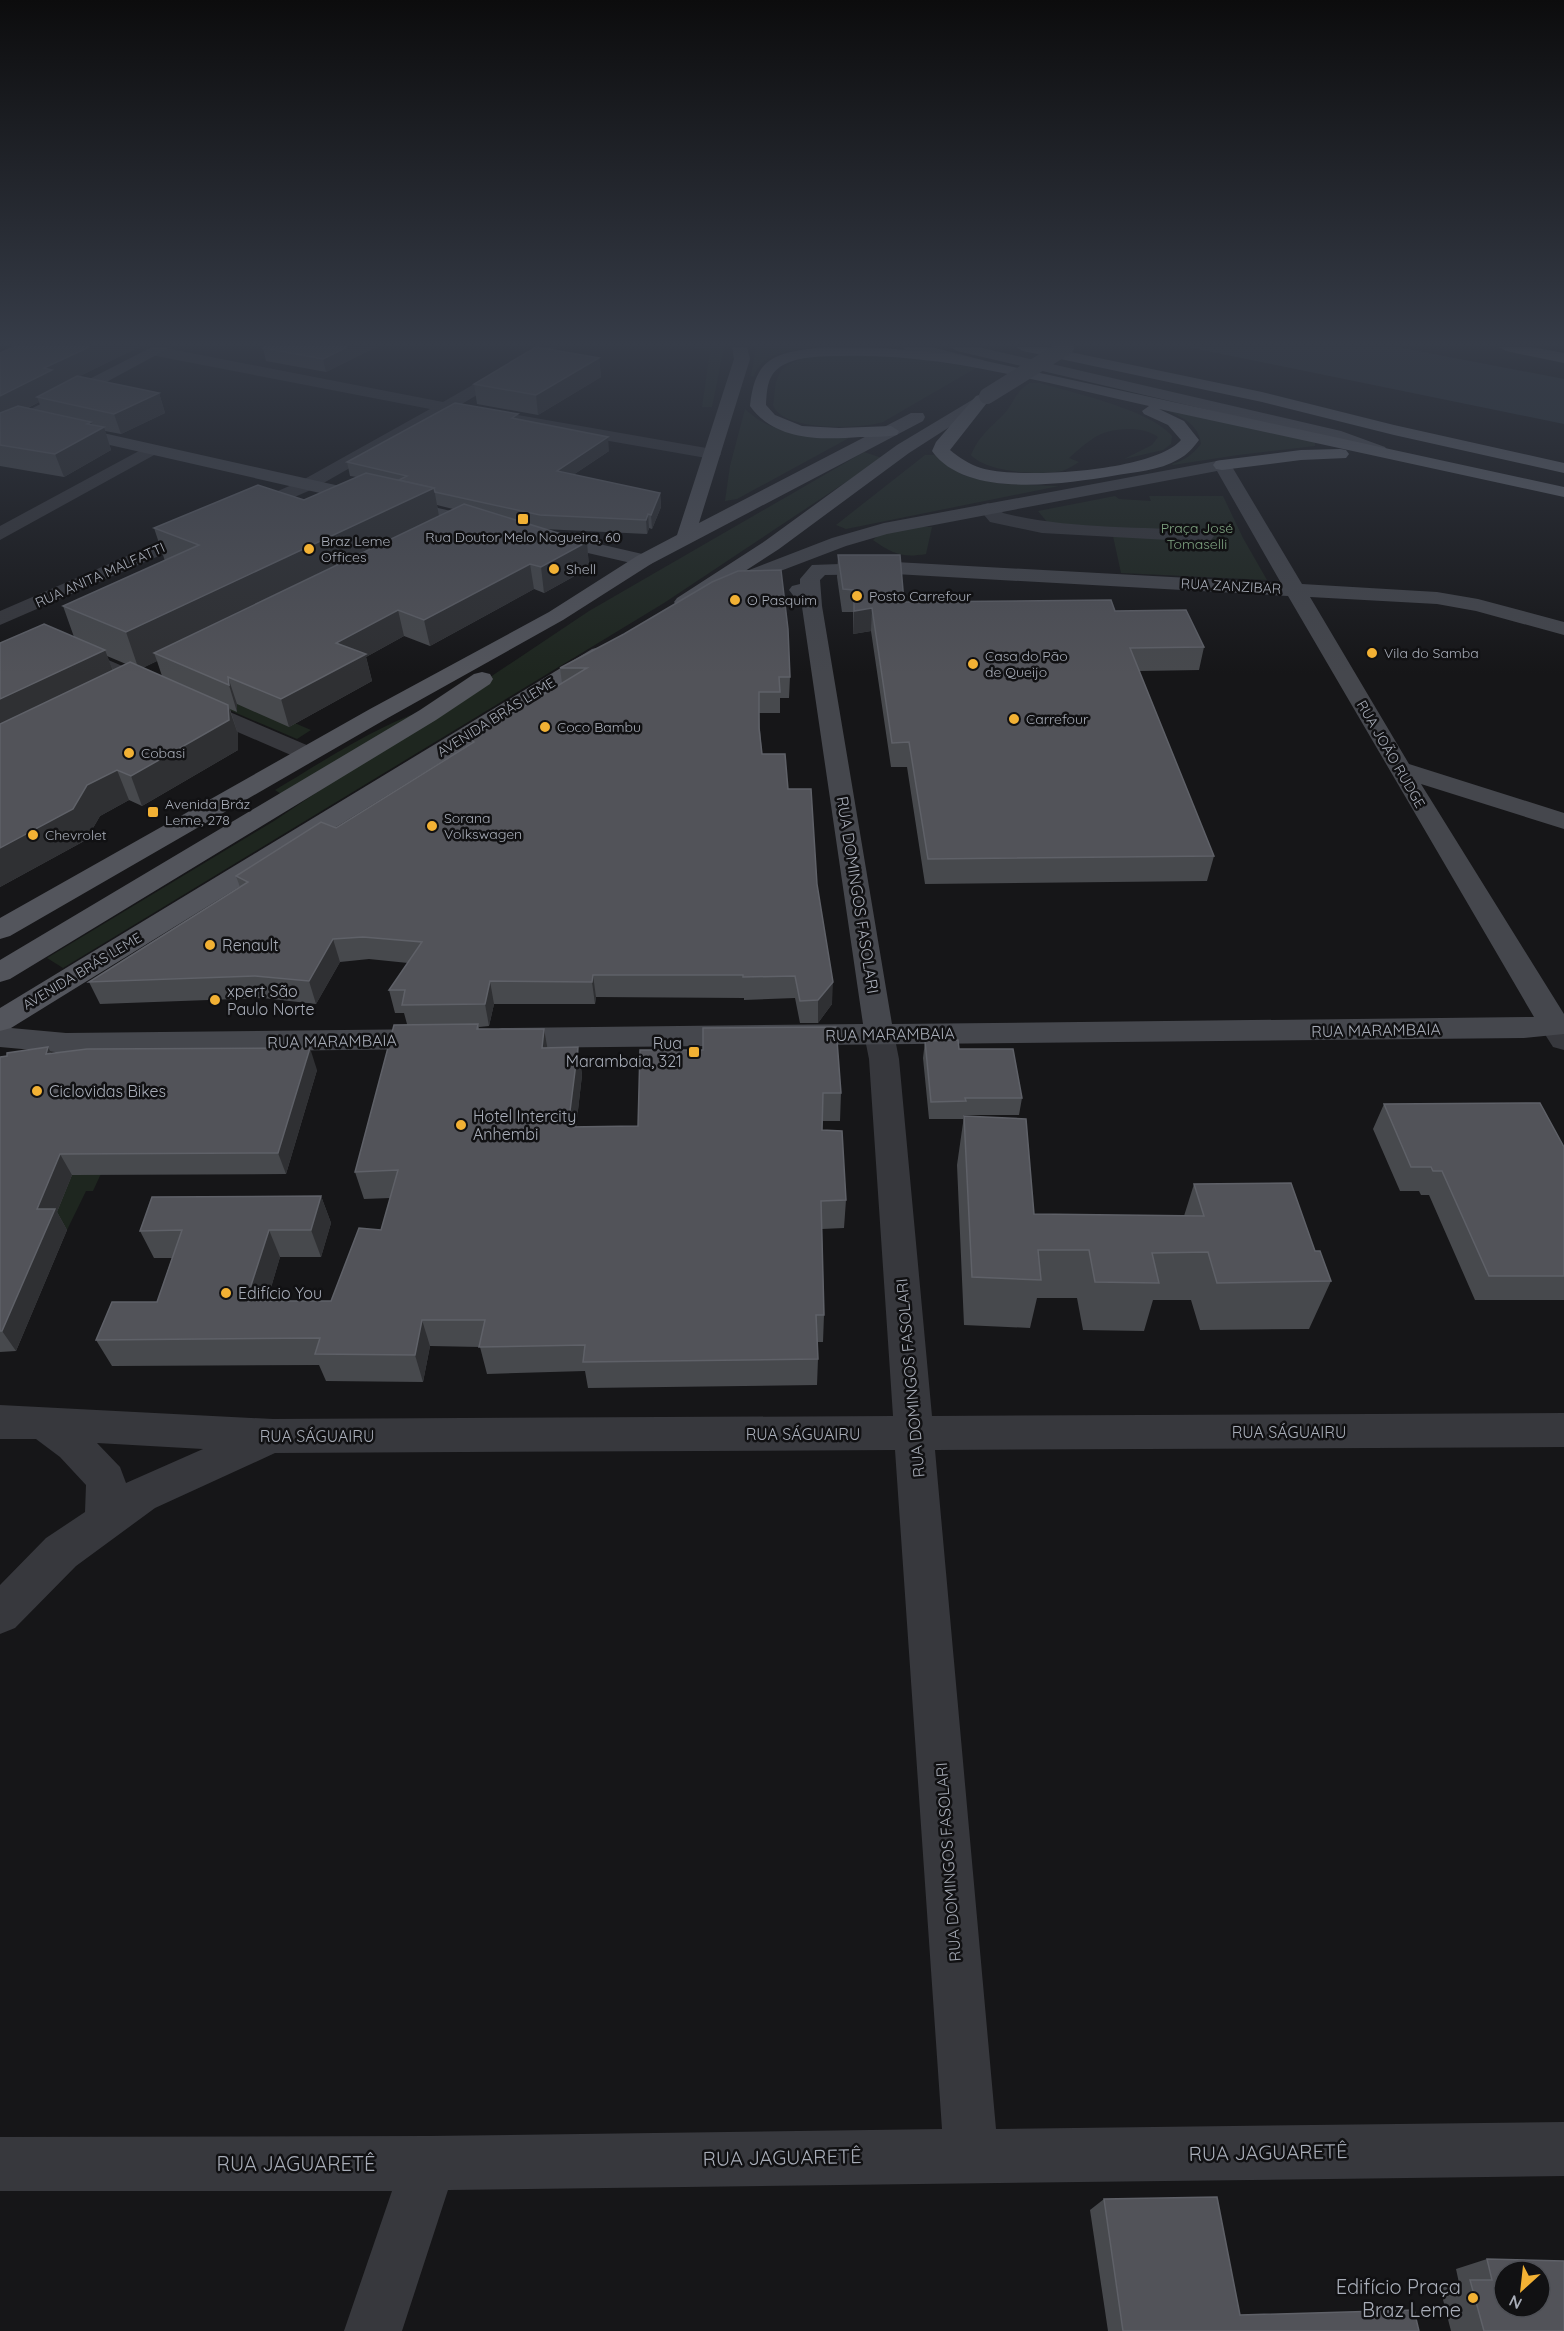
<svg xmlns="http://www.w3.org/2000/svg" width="1564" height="2331" viewBox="0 0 1564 2331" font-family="Quicksand,sans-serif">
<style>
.green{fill:#1e261f}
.water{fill:#2c353c}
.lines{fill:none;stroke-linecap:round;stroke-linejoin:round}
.street{fill:#37383d;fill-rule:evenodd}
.secondary{fill:#45474d;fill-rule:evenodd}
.primary{fill:#53555c;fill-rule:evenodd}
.highway{fill:#63666e;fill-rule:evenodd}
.primary-bridge{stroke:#53555c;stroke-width:16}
.wall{fill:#47494d;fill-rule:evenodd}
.shaded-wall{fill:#2f3033}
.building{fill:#525359;stroke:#5f6168;stroke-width:1.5;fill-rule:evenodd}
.poi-dot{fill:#f2b134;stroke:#111113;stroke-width:2}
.labels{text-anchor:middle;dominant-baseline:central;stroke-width:5;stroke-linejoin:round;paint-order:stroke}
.far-park-label{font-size:14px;fill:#7fa381;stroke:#111113}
.far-poi-label{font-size:14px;fill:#a8adb8;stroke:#111113;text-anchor:start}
.far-street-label{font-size:14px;fill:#a8adb8;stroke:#111113}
.street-label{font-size:16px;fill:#a8adb8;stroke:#111113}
.poi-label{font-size:16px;fill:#a8adb8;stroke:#111113;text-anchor:start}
.near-street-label{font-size:20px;fill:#a8adb8;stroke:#111113}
.near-poi-label{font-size:20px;fill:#a8adb8;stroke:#111113;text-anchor:end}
</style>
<rect width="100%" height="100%" fill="#161618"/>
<g class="green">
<path d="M 690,347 L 724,347 L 712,407 L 702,407 L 710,351 Z"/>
<path d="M 756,347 L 818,347 C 797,349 761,352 754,376 L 751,376 Z"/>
<path d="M 842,353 L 921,359 L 976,368 L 883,422 C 860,429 783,432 773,405 C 775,395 774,385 778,377 C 786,356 824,355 842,353 Z"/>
<path d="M 1030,383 L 1040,383 C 1074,393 1151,410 1172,436 L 1171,444 L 1163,450 L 1124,459 L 1152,445 L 1158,437 C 1142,425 1107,427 1091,440 C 1083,445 1076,452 1069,458 L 1079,462 C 1074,465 1068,469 1062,471 C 1040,476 986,472 971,455 C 978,437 990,428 1003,415 C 1015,403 1014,392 1030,383 Z"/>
<path d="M 1148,403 L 1306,439 L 1315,443 L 1315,446 L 1238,455 L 1173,465 L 1172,464 C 1185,460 1192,455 1201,444 C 1199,419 1168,411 1148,403 Z"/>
<path d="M 745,409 C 774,437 812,435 849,438 L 737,499 L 725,501 L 730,466 Z"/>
<path d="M 864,452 L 882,458 L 664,603 L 63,968 L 47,958 L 274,821 L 434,714 L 284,796 L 275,790 C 313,768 403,707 444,708 L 589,611 Z"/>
<path d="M 925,455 L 934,455 L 963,475 L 981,480 L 1002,484 L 1059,486 L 846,529 L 836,525 Z"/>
<path d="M 1115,496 L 1119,499 L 1151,501 L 1149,496 L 1223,496 L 1243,538 L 1267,580 L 1121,573 L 1113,536 L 1048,523 L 1038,511 Z"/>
<path d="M 913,527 L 932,527 L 926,554 C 902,558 893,554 873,540 L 879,535 Z"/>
<path d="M 178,673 L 311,730 L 297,739 L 164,682 Z"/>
<path d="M 105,1165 L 93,1191 L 86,1191 L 67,1230 L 49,1231 L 73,1166 Z"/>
</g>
<path class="water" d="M 1188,347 L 1397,347 L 1564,379 L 1564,424 Z"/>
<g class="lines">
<g class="street">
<path d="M 160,347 L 443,402 L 539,347 L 558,347 L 460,405 L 464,409 L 462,412 L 448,412 L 313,489 L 0,625 L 0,611 L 301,481 L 430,409 L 156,356 L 148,351 L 151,348 Z"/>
<path d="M 507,413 L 712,449 L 718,450 L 721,454 L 718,458 L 712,459 L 501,422 L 499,418 Z"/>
<path d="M 150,445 L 156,446 L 159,450 L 156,454 L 0,540 L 0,526 Z"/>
<path d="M 988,503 C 996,505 999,513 1007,514 C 1071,529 1139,527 1204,530 L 1211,532 L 1214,536 L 1211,540 L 1204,542 L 1042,533 L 990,522 L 979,509 L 981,505 Z"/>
<path d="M 71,644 L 316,749 L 320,754 L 316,759 L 308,761 L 300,759 L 63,656 L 60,651 L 63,646 Z"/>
<path d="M 1554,1015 L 1564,1018 L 1564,1050 L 1553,1047 L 1539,1025 L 1543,1018 Z"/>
<path d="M 879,1024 L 890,1027 L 894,1034 L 899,1059 L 932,1416 L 1564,1413 L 1564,1447 L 935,1450 L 996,2129 L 1564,2122 L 1564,2176 L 448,2190 L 402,2331 L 344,2331 L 392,2191 L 0,2191 L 0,2137 L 429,2136 L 942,2129 L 895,1450 L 275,1453 L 155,1508 L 76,1566 L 15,1628 L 0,1634 L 0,1585 L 46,1538 L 85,1512 L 86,1485 L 60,1457 L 36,1439 L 0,1439 L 0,1405 L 273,1419 L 893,1416 L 869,1059 L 864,1034 L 868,1027 ZM 97,1443 L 203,1449 L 126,1483 L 120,1467 Z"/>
</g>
<g class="secondary">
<path d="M 152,347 L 171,347 L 29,424 L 17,424 L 15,420 L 17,416 Z"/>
<path d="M 63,424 L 487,519 L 494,521 L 496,525 L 494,529 L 487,531 L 57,433 L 55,429 Z"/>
<path d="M 1222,460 L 1228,461 L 1231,465 L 1302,584 L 1437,592 L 1478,599 L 1564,622 L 1564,635 L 1476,611 L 1437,604 L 1310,597 L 1409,764 L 1564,813 L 1564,829 L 1421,784 L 1564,1014 L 1564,1034 L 1524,1038 L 502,1048 L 491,1045 L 487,1038 L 491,1031 L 502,1028 L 863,1024 L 802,607 L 789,590 L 792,586 L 800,584 L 800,579 L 812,565 L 895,562 L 1281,583 L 1217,471 L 887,534 L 846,546 L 720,594 L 713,592 L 710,588 L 713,584 L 832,538 L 884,523 ZM 895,574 L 1288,596 L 1534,1017 L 892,1024 L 822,606 L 820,580 L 825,575 Z"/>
<path d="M 543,531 L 651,556 L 654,560 L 651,564 L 644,566 L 536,541 L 533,537 L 536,533 Z"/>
<path d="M 0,1027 L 66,1033 L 433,1029 L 444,1032 L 448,1039 L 444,1046 L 433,1049 L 66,1053 L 0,1047 Z"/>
</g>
<g class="primary">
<path d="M 732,347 L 747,347 L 750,359 L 699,523 L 911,413 L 923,413 L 925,417 L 923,421 L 651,564 L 563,620 L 386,719 L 10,936 L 0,939 L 0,918 L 370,709 L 549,612 L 637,556 L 677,535 L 734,359 Z"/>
<path d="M 903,347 L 931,347 L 983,360 L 986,363 L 978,368 L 905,350 Z"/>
<path d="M 950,347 L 978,347 L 1341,431 L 1385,447 L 1388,451 L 1385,455 L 1379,456 L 1336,440 L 957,351 Z"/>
<path d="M 987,391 L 993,393 L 995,396 L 993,399 L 909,453 L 779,549 L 691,606 L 684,608 L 677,606 L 674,602 L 677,598 L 765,541 L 897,445 Z"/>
<path d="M 600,647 L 608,649 L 611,654 L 608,659 L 11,1028 L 0,1031 L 0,1008 L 592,649 Z"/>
<path d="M 482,672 L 490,674 L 493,679 L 490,684 L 436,720 L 10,979 L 0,982 L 0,960 L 420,710 L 474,674 Z"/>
</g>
<g class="highway">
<path d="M 823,347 L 885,348 L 958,355 L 1564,487 L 1564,497 L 1159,409 L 1184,421 L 1199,440 C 1193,448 1187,455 1179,459 C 1159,471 1134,472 1112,476 C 1063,484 966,499 932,451 L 936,442 L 976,396 L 982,394 L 990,399 L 950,450 C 960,458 969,464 981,468 C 1020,480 1155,471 1181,440 L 1168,425 L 1144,414 L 1142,411 L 1149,406 C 1048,384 945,353 842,356 C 823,356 800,356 783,365 C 767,374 767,389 766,405 L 775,415 L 802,426 L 839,428 L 891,426 L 899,431 L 897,435 C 885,437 872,437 860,437 C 821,440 775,441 750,406 C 755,355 777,353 823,347 Z"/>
<path d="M 1016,347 L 1046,347 L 1262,392 L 1394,425 L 1564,463 L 1564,473 L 1394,435 L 1262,402 L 1023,351 Z"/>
<path d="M 1499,347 L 1532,347 L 1564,353 L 1564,363 L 1506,351 Z"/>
<path d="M 1340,449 L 1346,450 L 1349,454 L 1346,458 L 1301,460 L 1222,470 L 1216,469 L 1213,465 L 1216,461 L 1222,460 L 1301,450 Z"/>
</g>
<path class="primary-bridge" d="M 987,396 L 1066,347"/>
</g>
<g class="wall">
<path d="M 13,347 L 139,347 L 78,377 L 159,393 L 165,413 L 121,434 L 105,431 L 111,450 L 64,477 L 0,466 L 0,353 ZM 39,402 L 42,411 L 28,408 Z"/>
<path d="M 265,347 L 376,347 L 326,372 L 266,361 L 263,348 Z"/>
<path d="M 599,358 L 601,377 L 538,415 L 477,404 L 474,384 Z"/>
<path d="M 519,419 L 609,451 L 573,475 L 660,493 L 661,507 L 652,529 L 649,528 L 647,534 L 543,529 L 587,542 L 589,568 L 544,593 L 534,589 L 430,646 L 404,636 L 366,657 L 372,681 L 289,727 L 237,704 L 237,712 L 230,709 L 238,734 L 238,750 L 142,806 L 129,800 L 100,816 L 86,840 L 0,887 L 0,643 L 74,637 L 63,606 L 165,561 L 154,528 L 304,500 L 357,477 L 350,476 L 347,462 ZM 437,505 L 453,509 L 439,516 ZM 107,656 L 126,664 L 113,670 ZM 157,661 L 162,676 L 142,668 Z"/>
<path d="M 838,555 L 904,602 L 1115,611 L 1204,647 L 1199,670 L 1139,671 L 1214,856 L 1207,881 L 925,884 L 907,767 L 891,767 L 871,631 L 853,634 L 853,612 L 842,612 L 837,577 Z"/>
<path d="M 624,634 L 790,677 L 789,698 L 780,698 L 780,713 L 759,713 L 760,729 L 762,754 L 788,789 L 817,884 L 832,1004 L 818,1023 L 800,1023 L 795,998 L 744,1000 L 744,998 L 596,997 L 595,1004 L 494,1004 L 489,1026 L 479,1027 L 479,1029 L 544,1029 L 548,1048 L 578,1047 L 582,1075 L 576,1127 L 638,1126 L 640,1050 L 841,1093 L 840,1121 L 822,1121 L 822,1130 L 846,1200 L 844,1228 L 822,1229 L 824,1315 L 823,1342 L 817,1342 L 818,1359 L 817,1385 L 588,1388 L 585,1371 L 487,1374 L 480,1347 L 430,1346 L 423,1382 L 326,1381 L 319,1365 L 112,1366 L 96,1340 L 157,1302 L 172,1258 L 154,1258 L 140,1231 L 321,1196 L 331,1223 L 321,1257 L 280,1257 L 267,1301 L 331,1301 L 381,1230 L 390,1198 L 364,1199 L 355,1172 L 407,1024 L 404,1013 L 395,1013 L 389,990 L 408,963 L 369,959 L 340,962 L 316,1004 L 263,998 L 100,1004 L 89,982 L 240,887 L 236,876 L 336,828 L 471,744 L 470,739 L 562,683 L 560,668 Z"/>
<path d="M 925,1041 L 1022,1098 L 1019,1115 L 964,1115 L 963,1119 L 929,1119 L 923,1058 Z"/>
<path d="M 48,1047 L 51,1054 L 317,1070 L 286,1174 L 72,1175 L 57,1212 L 67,1230 L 16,1351 L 0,1352 L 0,1057 Z"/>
<path d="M 1384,1104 L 1564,1147 L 1564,1300 L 1475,1300 L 1429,1195 L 1421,1195 L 1419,1191 L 1400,1191 L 1373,1129 Z"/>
<path d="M 964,1116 L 1034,1214 L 1184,1216 L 1194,1184 L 1315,1251 L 1331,1281 L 1309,1329 L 1200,1330 L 1191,1300 L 1153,1300 L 1144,1331 L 1083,1330 L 1077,1298 L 1037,1298 L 1030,1328 L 964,1325 L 957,1165 Z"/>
<path d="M 1104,2199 L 1240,2315 L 1419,2331 L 1108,2331 L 1090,2210 Z"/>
<path d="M 1487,2259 L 1564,2331 L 1451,2331 L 1440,2288 L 1459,2283 L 1456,2269 Z"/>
</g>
<g class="shaded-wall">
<path d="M 89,347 L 139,347 L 37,397 L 39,402 L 0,422 L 0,396 L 44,368 Z"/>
<path d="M 347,347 L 376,347 L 326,372 L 323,359 Z"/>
<path d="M 599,358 L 601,377 L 538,415 L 536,395 Z"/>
<path d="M 159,393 L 165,413 L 121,434 L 114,414 Z"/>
<path d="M 91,422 L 95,432 L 104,427 L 111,450 L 64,477 L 55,454 L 87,424 Z"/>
<path d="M 608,437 L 609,451 L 558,485 L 557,471 Z"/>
<path d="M 434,488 L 440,522 L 154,653 L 157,661 L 139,670 L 126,632 Z"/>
<path d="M 660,493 L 661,507 L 652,529 L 651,515 Z"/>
<path d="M 648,514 L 649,528 L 647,534 L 646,520 Z"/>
<path d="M 587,542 L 589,568 L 544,593 L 541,567 Z"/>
<path d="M 530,564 L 534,589 L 430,646 L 424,620 Z"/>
<path d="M 872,608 L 871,631 L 853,634 L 854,611 Z"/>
<path d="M 398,610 L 404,636 L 366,657 L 372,681 L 289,727 L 281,699 L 336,643 Z"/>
<path d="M 105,650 L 117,681 L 0,737 L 0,699 Z"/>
<path d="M 228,677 L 237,704 L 237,712 L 229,685 Z"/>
<path d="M 228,705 L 238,734 L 238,750 L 142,806 L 131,776 Z"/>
<path d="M 117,770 L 129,800 L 100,816 L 86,840 L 0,887 L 0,848 L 87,785 Z"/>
<path d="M 333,939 L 340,962 L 316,1004 L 309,981 Z"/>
<path d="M 593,975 L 596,997 L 595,1004 L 592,982 Z"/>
<path d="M 490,981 L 494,1004 L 489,1026 L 485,1004 Z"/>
<path d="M 833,982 L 832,1004 L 818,1023 L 818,1000 Z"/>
<path d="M 544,1029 L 549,1057 L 542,1048 Z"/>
<path d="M 48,1047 L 59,1069 L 46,1054 Z"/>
<path d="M 578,1047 L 582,1075 L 573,1155 L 568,1127 Z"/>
<path d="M 310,1048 L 317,1070 L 286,1174 L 278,1153 Z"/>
<path d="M 60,1154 L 72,1175 L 57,1212 L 67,1230 L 16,1351 L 2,1331 L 37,1209 Z"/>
<path d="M 321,1196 L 331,1223 L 321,1257 L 311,1230 Z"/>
<path d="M 269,1230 L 280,1257 L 259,1328 L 246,1301 Z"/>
<path d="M 422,1320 L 430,1346 L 423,1382 L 415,1355 Z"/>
</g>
<g class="building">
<path d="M 13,347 L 89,347 L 44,368 L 52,370 L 0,396 L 0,353 Z"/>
<path d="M 265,347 L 347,347 L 323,359 L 263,348 Z"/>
<path d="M 536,347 L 599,358 L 536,395 L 474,384 Z"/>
<path d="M 77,376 L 159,393 L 114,414 L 37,397 Z"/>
<path d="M 455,403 L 518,414 L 512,418 L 608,437 L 557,471 L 660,493 L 651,515 L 648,514 L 646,520 L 540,515 L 435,492 L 434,488 L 399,480 L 407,476 L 347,462 Z"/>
<path d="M 18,406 L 91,422 L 87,424 L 104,427 L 55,454 L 0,445 L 0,413 Z"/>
<path d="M 366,473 L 434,488 L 126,632 L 63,606 L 199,545 L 154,528 L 258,485 L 304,500 Z"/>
<path d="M 464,504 L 587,542 L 541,567 L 530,564 L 424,620 L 398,610 L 336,643 L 366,654 L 281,699 L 228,677 L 229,685 L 154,653 Z"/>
<path d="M 838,555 L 900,555 L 904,602 L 1111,600 L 1115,611 L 1186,610 L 1204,647 L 1130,648 L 1214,856 L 928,859 L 909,742 L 892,743 L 872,608 L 854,611 L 854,590 L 843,589 Z"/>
<path d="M 781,570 L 788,629 L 790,677 L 779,677 L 780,692 L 759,692 L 759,728 L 762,754 L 785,754 L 788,789 L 811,789 L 817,884 L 833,982 L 818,1000 L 800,1001 L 795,976 L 743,977 L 743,975 L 593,975 L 592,982 L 490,981 L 485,1004 L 402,1005 L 405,990 L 389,990 L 422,942 L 363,937 L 333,939 L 309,981 L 255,976 L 89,982 L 248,882 L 236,876 L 321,822 L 336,828 L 474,742 L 470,739 L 587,668 L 560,668 L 624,634 L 712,582 L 738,571 Z"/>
<path d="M 44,624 L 105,650 L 0,699 L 0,643 Z"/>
<path d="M 130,662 L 228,705 L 229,720 L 131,776 L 117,770 L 87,785 L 73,809 L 0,848 L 0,724 Z"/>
<path d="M 478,1024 L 477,1029 L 544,1029 L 542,1048 L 578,1047 L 568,1127 L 638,1126 L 640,1050 L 703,1050 L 703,1028 L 836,1027 L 841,1093 L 823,1093 L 822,1130 L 842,1131 L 846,1200 L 821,1201 L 824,1315 L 816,1315 L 818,1359 L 583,1362 L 585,1345 L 479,1347 L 485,1320 L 422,1320 L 415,1355 L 315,1354 L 320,1338 L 96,1340 L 112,1302 L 157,1302 L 182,1230 L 140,1231 L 152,1197 L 321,1196 L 311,1230 L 269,1230 L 246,1301 L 331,1301 L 359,1228 L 381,1230 L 398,1170 L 355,1172 L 394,1025 Z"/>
<path d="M 958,1040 L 959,1049 L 1013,1049 L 1022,1098 L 965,1098 L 966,1101 L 931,1102 L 925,1041 Z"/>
<path d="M 48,1047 L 46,1054 L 87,1049 L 310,1048 L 278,1153 L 60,1154 L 37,1209 L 55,1209 L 2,1331 L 0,1331 L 0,1057 L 7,1056 L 7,1053 Z"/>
<path d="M 1540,1103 L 1564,1147 L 1564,1276 L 1489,1276 L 1442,1171 L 1433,1171 L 1431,1167 L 1411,1167 L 1384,1104 Z"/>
<path d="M 964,1116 L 1026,1119 L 1034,1214 L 1204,1216 L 1194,1184 L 1291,1183 L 1315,1251 L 1320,1251 L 1331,1281 L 1217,1283 L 1208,1252 L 1152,1253 L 1159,1283 L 1095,1282 L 1089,1250 L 1038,1250 L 1041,1280 L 972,1277 Z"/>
<path d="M 1217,2197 L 1240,2315 L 1414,2310 L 1419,2331 L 1123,2331 L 1104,2199 Z"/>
<path d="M 1487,2259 L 1564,2261 L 1564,2331 L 1484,2331 L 1470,2280 L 1492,2280 ZM 1504,2271 L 1540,2271 L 1540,2307 L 1504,2307 Z"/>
</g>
<linearGradient id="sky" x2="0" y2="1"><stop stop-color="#0c0c0d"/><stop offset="0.51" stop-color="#363c48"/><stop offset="1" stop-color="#363c48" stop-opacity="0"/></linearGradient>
<rect width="1564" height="674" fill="url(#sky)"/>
<g class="poi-dot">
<rect x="517" y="513" width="12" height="12" rx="3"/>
<circle cx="309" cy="549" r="6"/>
<circle cx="554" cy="569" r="6"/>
<circle cx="857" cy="596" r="6"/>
<circle cx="735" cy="600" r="6"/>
<circle cx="1372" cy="653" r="6"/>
<circle cx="973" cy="664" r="6"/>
<circle cx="1014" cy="719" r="6"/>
<circle cx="545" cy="727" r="6"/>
<circle cx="129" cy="753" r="6"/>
<rect x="147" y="806" width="12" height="12" rx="3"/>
<circle cx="432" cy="826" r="6"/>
<circle cx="33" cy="835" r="6"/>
<circle cx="210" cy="945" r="6"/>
<circle cx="215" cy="1000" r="6"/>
<rect x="688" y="1046" width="12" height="12" rx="3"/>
<circle cx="37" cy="1091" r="6"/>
<circle cx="461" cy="1125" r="6"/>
<circle cx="226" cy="1293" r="6"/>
<circle cx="1473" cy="2298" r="6"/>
</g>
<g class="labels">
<g class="far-park-label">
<text x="1197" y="528">Praça José<tspan x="1197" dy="16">Tomaselli</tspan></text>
</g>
<g class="far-poi-label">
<text x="523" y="537" text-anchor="middle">Rua Doutor Melo Nogueira, 60</text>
<text x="321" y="541">Braz Leme<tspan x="321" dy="16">Offices</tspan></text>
<text x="566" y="569">Shell</text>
<text x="869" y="596">Posto Carrefour</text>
<text x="747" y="600">O Pasquim</text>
<text x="1384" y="653">Vila do Samba</text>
<text x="985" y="656">Casa do Pão<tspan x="985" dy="16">de Queijo</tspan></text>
<text x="1026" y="719">Carrefour</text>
<text x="557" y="727">Coco Bambu</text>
<text x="141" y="753">Cobasi</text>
<text x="165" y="804">Avenida Bráz<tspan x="165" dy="16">Leme, 278</tspan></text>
<text x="444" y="818">Sorana<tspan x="444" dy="16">Volkswagen</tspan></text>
<text x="45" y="835">Chevrolet</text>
</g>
<g class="far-street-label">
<text transform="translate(100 575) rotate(-24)">RUA ANITA MALFATTI</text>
<text transform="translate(1231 586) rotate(3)">RUA ZANZIBAR</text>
<text transform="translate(496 717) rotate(-32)">AVENIDA BRÁS LEME</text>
<text transform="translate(1391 754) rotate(60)">RUA JOÃO RUDGE</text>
<text transform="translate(82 971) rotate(-31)">AVENIDA BRÁS LEME</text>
</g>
<g class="street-label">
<text transform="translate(858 895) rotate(81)">RUA DOMINGOS FASOLARI</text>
<text transform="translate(1376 1030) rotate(-1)">RUA MARAMBAIA</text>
<text transform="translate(890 1034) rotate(-1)">RUA MARAMBAIA</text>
<text transform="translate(332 1041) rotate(-1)">RUA MARAMBAIA</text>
<text transform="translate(910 1378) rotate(-95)">RUA DOMINGOS FASOLARI</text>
<text x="1289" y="1432">RUA SÁGUAIRU</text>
<text x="803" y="1434">RUA SÁGUAIRU</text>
<text x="317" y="1436">RUA SÁGUAIRU</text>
<text transform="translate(948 1862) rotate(-94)">RUA DOMINGOS FASOLARI</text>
</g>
<g class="poi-label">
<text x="222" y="945">Renault</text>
<text x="227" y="991">xpert São<tspan x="227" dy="18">Paulo Norte</tspan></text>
<text x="682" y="1043" text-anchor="end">Rua<tspan x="682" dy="18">Marambaia, 321</tspan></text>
<text x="49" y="1091">Ciclovidas Bikes</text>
<text x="473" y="1116">Hotel Intercity<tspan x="473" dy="18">Anhembi</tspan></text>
<text x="238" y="1293">Edifício You</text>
</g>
<g class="near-street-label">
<text transform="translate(1268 2152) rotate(-1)">RUA JAGUARETÊ</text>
<text transform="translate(782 2157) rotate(-1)">RUA JAGUARETÊ</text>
<text x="296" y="2163">RUA JAGUARETÊ</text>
</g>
<g class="near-poi-label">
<text x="1461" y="2286">Edifício Praça<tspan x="1461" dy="23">Braz Leme</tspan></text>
</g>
</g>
<g transform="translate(1522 2289) rotate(207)"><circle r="28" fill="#111113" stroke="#4d4f55" stroke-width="1.5"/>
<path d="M0-4.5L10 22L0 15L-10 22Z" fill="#f2b134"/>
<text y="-9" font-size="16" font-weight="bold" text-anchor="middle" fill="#a8adb8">N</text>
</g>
</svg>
